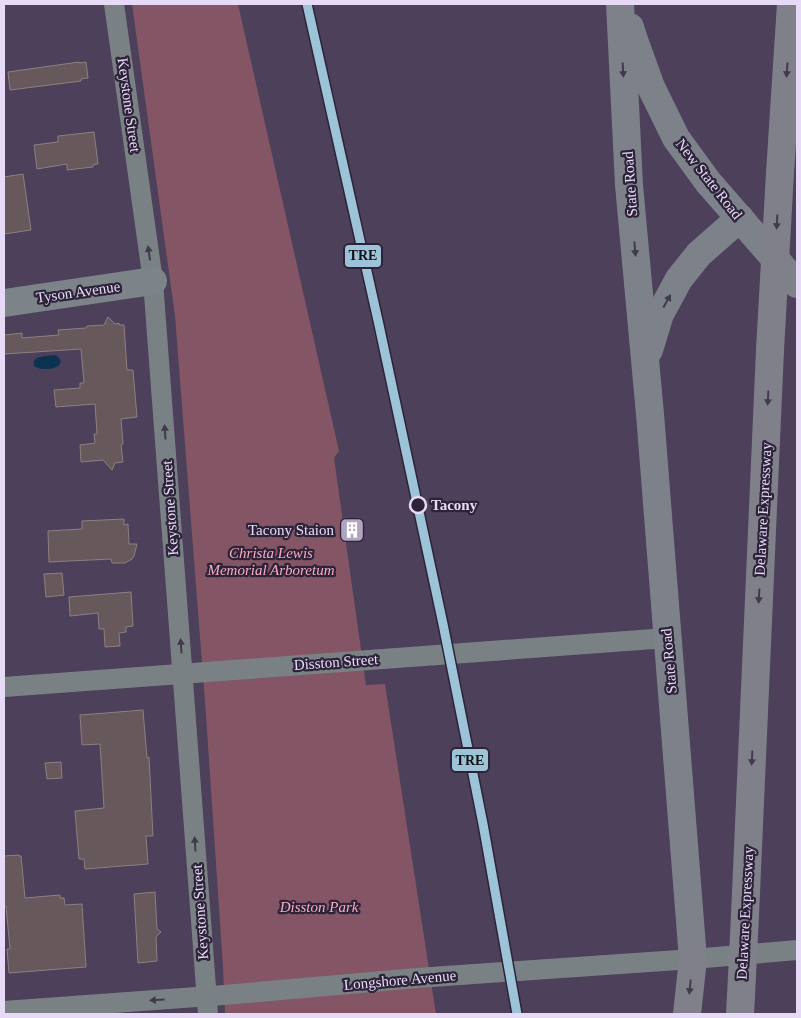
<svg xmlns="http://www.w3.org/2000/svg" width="801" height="1018" viewBox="0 0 801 1018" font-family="Georgia,serif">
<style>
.green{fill:#845564}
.water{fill:#0a3251}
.building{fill:#67585b;stroke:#8e7f82}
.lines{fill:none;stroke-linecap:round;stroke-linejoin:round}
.street{stroke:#7a8184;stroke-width:20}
.secondary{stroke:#7c8489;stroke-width:28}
.primary{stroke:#7c818a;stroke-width:28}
.highway{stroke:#7f808a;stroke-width:28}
.highway-bridge{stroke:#7f808a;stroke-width:28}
.rail-1-casing{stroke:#2d2339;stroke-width:12}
.rail-1{stroke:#9dc3d9;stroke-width:9}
.oneway{fill:#413a4d}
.oneway2{fill:#423a4d}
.oneway3{fill:#403a4c}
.stop-dot{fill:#2d2339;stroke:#e6daf7;stroke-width:2.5}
.labels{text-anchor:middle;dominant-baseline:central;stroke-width:4.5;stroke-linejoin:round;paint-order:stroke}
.street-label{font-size:15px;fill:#e6daf7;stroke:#2d2339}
.stop-label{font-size:15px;font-weight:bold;fill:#e6daf7;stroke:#2d2339;text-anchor:start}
.poi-label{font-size:15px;fill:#e6daf7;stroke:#2d2339;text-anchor:end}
.park-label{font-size:15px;font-style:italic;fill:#faabbe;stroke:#2d2339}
.line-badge{stroke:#2d2339;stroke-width:2}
.pale-badge-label{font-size:14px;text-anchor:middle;font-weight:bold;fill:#111}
</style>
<rect width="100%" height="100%" fill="#4c405a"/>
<path class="green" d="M 132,4 L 238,4 L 339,451 L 334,458 L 366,685 L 385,684 L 436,1014 L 225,1014 L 223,967 L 205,701 L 175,316 Z"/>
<path class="water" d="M 56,355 C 73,369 37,373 34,365 C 31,355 50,356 56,355 Z"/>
<g class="building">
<path d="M 79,62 L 79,63 L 86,62 L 88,78 L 81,79 L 81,81 L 10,90 L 8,72 Z"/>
<path d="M 94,132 L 98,164 L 93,165 L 93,167 L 67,170 L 67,164 L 37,169 L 34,145 L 58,142 L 58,136 Z"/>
<path d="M 23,174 L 31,230 L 4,234 L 4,177 Z"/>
<path d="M 108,317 L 115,324 L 119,323 L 119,325 L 124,325 L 127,370 L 133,370 L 137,417 L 121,419 L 123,444 L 121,445 L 123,462 L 115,463 L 112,470 L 103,460 L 81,462 L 80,445 L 95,443 L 94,434 L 97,434 L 95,404 L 56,407 L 54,390 L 80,388 L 80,383 L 84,383 L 81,349 L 4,354 L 4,335 L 22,333 L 22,338 L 59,335 L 58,330 L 86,328 L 87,326 L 104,325 Z"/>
<path d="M 124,519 L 124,525 L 128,524 L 129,544 L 137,544 L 134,556 L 132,559 L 125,563 L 112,563 L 111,559 L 49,562 L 48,531 L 82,529 L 82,521 Z"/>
<path d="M 62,573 L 64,595 L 46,597 L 44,574 Z"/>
<path d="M 131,592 L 133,626 L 126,627 L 126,632 L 119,633 L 120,646 L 105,647 L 104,629 L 99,629 L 98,613 L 70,616 L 69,597 Z"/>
<path d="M 143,710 L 147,758 L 149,757 L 153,836 L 146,836 L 148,864 L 85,869 L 84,859 L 79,859 L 75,811 L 104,808 L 100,744 L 82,745 L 80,715 Z"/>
<path d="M 61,762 L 62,778 L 47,779 L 45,763 Z"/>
<path d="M 19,855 L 19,856 L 21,856 L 25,898 L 60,895 L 60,898 L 64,898 L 65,905 L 82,904 L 86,967 L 9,973 L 7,949 L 10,949 L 6,906 L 4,906 L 4,856 Z"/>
<path d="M 155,892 L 157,929 L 161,932 L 156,937 L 157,961 L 138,963 L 134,894 Z"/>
</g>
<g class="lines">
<g class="street">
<path d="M 114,4 L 153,281 L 208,1014"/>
<path d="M 4,687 L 667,638"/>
<path d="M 4,1011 L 224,995 L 417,978 L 693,959 L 797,950"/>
</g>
<path class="secondary" d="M 4,303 L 153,281"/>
<g class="primary">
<path d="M 620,4 L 629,185 L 650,414 L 693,959"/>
<path d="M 630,27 L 633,37 L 651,87 L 676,138 L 708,182 L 797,284"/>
<path d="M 649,350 L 660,314 L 679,279 L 699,254 L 740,218"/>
</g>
<g class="highway">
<path d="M 780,173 L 791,4"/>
<path d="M 745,915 L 770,350"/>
<path d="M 687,1014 L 693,959"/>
<path d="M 740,1014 L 741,996"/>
</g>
<g class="highway-bridge">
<path d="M 770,350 L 780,173"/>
<path d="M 741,996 L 745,915"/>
</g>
<defs>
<path id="rail-1" d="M 307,4 L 379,325 L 443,624 L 483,824 L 517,1014"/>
</defs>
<use href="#rail-1" class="rail-1-casing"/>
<use href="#rail-1" class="rail-1"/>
</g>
<defs><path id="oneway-solid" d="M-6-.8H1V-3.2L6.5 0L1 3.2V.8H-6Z" transform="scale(1.25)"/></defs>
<g class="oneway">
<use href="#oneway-solid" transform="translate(623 70) rotate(87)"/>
<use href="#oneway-solid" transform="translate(635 249) rotate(85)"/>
<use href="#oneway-solid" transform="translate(667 301) rotate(-61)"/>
</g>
<g class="oneway2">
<use href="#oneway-solid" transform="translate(787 70) rotate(94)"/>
<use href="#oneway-solid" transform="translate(777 222) rotate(93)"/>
<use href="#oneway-solid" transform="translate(768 398) rotate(93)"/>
<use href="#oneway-solid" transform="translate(759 596) rotate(93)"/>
<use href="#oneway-solid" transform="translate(752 758) rotate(93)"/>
<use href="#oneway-solid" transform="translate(690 987) rotate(96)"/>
</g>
<g class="oneway3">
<use href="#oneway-solid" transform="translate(149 253) rotate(-98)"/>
<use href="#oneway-solid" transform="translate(165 432) rotate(-94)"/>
<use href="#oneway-solid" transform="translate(181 646) rotate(-94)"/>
<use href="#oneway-solid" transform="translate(195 844) rotate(-94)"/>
<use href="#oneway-solid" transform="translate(157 1000) rotate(176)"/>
</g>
<defs>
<symbol id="building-square" viewBox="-11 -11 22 22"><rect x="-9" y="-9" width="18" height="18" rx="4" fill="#b0a4c0" stroke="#2d2339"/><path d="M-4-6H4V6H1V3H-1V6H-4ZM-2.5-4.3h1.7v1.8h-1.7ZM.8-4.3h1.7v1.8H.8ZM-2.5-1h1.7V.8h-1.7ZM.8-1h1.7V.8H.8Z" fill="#fff"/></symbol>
</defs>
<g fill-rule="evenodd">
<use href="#building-square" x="338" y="516" width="28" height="28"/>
</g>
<circle class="stop-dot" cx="418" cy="505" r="8"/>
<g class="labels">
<g class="street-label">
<text transform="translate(129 105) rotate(82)">Keystone Street</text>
<text transform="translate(709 179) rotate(52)">New State Road</text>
<text transform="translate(630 184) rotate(-94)">State Road</text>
<text transform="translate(78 292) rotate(-8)">Tyson Avenue</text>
<text transform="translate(170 508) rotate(-94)">Keystone Street</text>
<text transform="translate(763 509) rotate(-87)">Delaware Expressway</text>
<text transform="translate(669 661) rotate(-95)">State Road</text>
<text transform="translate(336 662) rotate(-4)">Disston Street</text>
<text transform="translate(200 912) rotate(-94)">Keystone Street</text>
<text transform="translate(745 913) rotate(-87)">Delaware Expressway</text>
<text transform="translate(400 980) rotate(-5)">Longshore Avenue</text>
</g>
<g class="stop-label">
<text x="431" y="505">Tacony</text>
</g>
<g class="poi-label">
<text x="334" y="530">Tacony Staion</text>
</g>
<g class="park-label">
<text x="271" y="553">Christa Lewis<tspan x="271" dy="17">Memorial Arboretum</tspan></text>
<text x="319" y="907">Disston Park</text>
</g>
</g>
<g class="line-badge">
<rect x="344" y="244" width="38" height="24" rx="5" fill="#9dc3d9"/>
<rect x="451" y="748" width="38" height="24" rx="5" fill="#9dc3d9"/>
</g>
<g class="pale-badge-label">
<text x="363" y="260">TRE</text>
<text x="470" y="765">TRE</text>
</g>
<rect width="801" height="1018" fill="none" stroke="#e6daf7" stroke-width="10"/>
</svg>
